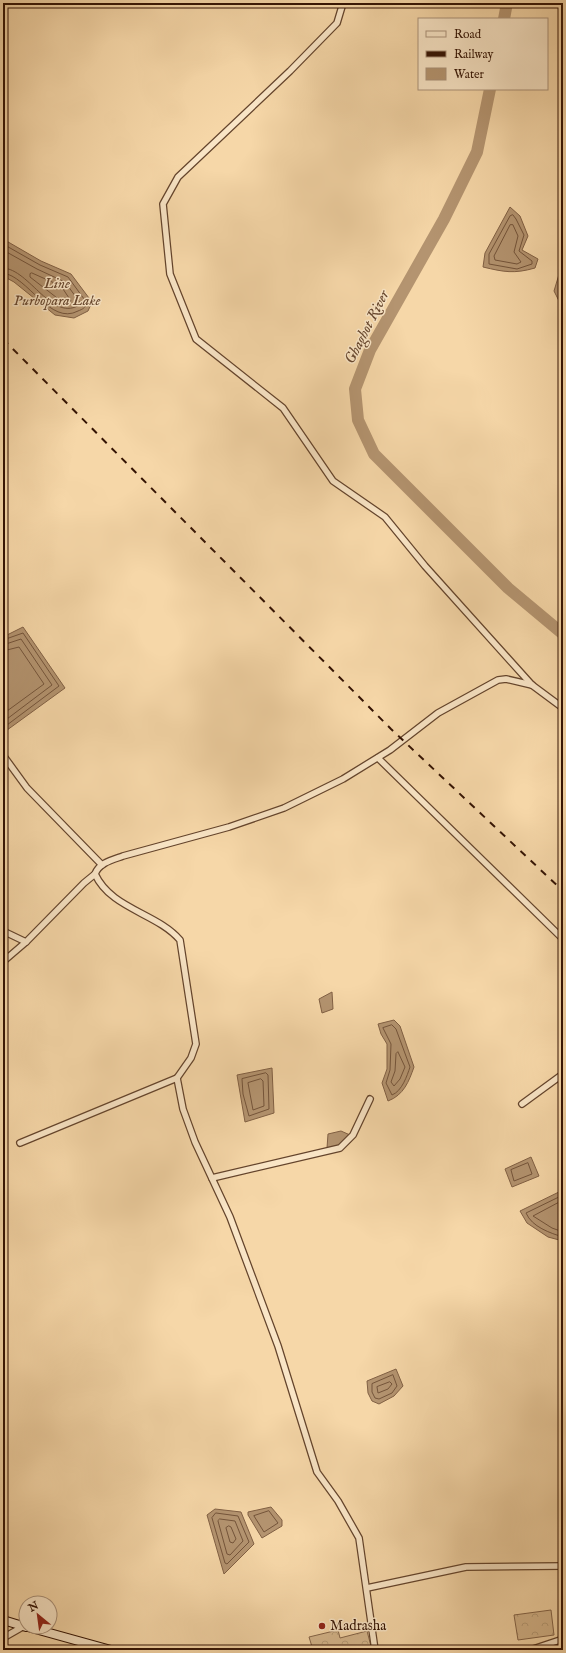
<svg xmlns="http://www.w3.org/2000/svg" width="566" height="1653" viewBox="0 0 566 1653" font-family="'IM FELL English',serif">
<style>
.forest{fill:url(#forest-crowns);stroke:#846448}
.water{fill:#b49470;stroke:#816044}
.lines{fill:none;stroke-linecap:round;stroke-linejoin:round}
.shore{stroke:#74543a;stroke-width:1}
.river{stroke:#b49470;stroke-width:12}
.minor-casing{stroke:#64442c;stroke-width:8}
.secondary-casing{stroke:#341303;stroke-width:10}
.minor{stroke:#f9e5c6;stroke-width:5.5}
.secondary{stroke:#f9e5c6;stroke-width:8}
.rail{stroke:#341303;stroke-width:2;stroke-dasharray:7 7;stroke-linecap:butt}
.poi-dot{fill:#8f2418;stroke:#f9e5c6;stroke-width:1.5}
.labels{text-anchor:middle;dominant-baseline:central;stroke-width:3;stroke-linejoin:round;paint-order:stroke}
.poi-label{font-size:14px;fill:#341303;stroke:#f9e5c6;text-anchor:start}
.water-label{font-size:15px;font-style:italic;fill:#67472f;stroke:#f9e5c6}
</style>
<defs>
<pattern id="forest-crowns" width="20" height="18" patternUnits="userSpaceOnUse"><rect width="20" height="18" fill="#d5b68c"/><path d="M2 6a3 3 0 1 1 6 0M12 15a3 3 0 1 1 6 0" fill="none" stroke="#b79c77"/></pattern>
</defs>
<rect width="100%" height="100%" fill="#f6d7a8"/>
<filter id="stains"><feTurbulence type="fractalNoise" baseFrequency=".005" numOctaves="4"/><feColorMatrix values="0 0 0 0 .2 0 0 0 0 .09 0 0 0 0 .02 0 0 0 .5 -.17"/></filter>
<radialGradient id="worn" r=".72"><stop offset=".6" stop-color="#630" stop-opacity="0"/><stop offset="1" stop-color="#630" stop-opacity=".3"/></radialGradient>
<g class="forest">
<path d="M 551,1610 L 554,1635 L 518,1640 L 514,1615 Z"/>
<path d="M 338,1630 L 340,1638 L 367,1631 L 372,1650 L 313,1650 L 309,1637 Z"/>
</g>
<g class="water">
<path d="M 510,207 L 520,216 L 528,236 L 522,250 L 538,259 L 535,268 C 514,274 504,272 483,267 L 485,253 Z"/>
<path d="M 3,239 L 41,261 L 71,274 L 92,302 L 88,311 L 74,318 L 55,315 L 14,282 L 3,276 Z"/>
<path d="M 563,268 L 563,304 L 560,303 L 554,291 L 560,271 Z"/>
<path d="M 23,627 L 65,688 L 3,733 L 3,637 Z"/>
<path d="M 332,992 L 333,1009 L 322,1013 L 319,999 Z"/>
<path d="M 394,1020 L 400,1026 L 414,1067 C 409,1081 404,1095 388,1101 L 382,1083 L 387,1069 L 387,1044 L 381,1034 L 378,1024 Z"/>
<path d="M 272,1068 L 274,1113 L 245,1122 L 237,1075 Z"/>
<path d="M 341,1131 L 350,1135 L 351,1142 L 336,1151 L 327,1148 L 328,1134 Z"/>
<path d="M 531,1157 L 539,1176 L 512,1187 L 505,1169 Z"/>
<path d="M 563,1190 L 563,1241 L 548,1237 L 527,1223 L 520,1211 Z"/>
<path d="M 396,1369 L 403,1386 L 394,1396 L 379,1404 L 372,1401 L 368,1393 L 367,1381 Z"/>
<path d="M 271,1507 L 282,1520 L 282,1526 L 262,1538 L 248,1515 L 248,1512 Z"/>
<path d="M 215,1509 L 241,1512 L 254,1544 L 224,1574 L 207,1515 Z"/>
</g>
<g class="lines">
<g class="shore">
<path d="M 513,215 L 516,219 L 524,235 L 519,251 L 532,261 L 532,264 L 517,269 L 489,264 L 489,254 L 510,216 Z"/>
<path d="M 513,225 L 518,236 L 514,252 L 521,262 L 517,264 L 495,260 L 494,256 L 510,225 Z"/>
<path d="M 3,244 L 40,265 L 68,277 L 87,303 C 85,308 83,309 78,311 C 50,326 28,276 3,273"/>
<path d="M 3,250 L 37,269 L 65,282 L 81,304 C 52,324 30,269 3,268"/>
<path d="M 32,273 L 61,286 L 71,301 L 61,301 L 30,277 L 30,274 Z"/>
<path d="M 3,640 L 23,633 L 59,686 L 3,728"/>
<path d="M 3,645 L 21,639 L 52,685 L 3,722"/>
<path d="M 3,651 L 19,647 L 44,684 L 3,714"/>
<path d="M 392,1025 L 396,1029 L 410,1067 C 407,1076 402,1091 392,1095 L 386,1083 L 390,1070 L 391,1044 L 383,1028 Z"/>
<path d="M 398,1052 L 405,1067 L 400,1079 L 394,1086 L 391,1082 L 395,1071 L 396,1054 Z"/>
<path d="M 266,1073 L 268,1075 L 269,1109 L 249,1116 L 243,1094 L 242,1079 Z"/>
<path d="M 261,1079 L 263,1081 L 264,1106 L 253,1110 L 248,1083 Z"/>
<path d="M 528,1163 L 532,1174 L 514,1181 L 511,1170 Z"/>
<path d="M 563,1195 L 526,1213 C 532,1227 550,1233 563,1237"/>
<path d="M 563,1200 L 533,1216 L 552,1228 L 563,1232"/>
<path d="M 393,1375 L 397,1386 L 392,1393 L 379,1399 L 375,1398 L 372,1392 L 372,1384 Z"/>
<path d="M 390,1382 L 392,1384 L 388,1389 L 378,1393 L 377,1387 Z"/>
<path d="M 269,1511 L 278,1523 L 264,1532 L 254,1516 Z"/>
<path d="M 216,1513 L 238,1516 L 249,1542 L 227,1564 L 225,1563 L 212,1518 Z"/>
<path d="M 220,1519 L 235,1521 L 243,1541 L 230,1555 L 227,1554 L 218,1521 Z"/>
<path d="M 229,1526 L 231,1527 L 236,1539 L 233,1543 L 230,1542 L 226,1528 Z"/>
</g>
<g class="river">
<path d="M 504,19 L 507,3"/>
<path d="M 490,89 L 477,152 L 444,219 L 370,350 L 355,389 L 358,420 L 374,454 L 508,588 L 563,634"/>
</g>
<defs>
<g id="minor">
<path d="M 343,3 L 337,23 L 290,71 L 178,177 L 163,204 L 170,274 L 196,339 L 283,408 L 333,481 L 385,517 L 425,566 L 532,685 L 563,708"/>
<path d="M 3,755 L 27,788 L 102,865"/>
<path d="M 378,758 L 563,939"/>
<path d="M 3,931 L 26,942 L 84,883 L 95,874"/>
<path d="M 5,960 L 26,942"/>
<path d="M 522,1104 L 563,1074"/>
<path d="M 20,1143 L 177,1078"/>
<path d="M 212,1178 L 340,1148 L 353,1135 L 370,1099"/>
<path d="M 367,1588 L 466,1567 L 563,1566"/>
<path d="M 3,1638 L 24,1626"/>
<path d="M 375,1650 L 359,1538 L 338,1501 L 317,1472 L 278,1346 L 230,1217 L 195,1142 L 183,1109 L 177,1078 L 191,1058 L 196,1044 L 180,940 C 157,913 111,909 95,874 C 99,863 112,860 123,856 L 229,827 L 284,808 L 343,779 L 390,750 L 438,713 L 498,680 L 506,679 L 532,685"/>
<path d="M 530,1650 L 563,1639"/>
</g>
<g id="secondary">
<path d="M 3,1620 L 26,1627"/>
<path d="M 28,1627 L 111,1650"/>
</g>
</defs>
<use href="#minor" class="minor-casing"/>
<use href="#secondary" class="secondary-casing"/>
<use href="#minor" class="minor"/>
<use href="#secondary" class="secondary"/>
<path class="rail" d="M 3,339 L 391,729 L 563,891"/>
</g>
<circle class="poi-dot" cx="322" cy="1626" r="4"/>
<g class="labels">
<g class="poi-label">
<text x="330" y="1626">Madrasha</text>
</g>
<g class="water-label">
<text x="57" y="283">Line<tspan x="57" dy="17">Purbopara Lake</tspan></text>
<text transform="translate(367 327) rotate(-63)">Ghaghot River</text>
</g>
</g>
<rect width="566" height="1653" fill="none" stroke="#f6d7a8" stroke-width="16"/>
<rect x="4" y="4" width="558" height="1645" fill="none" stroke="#341303" stroke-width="2"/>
<rect x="8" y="8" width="550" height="1637" fill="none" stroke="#341303"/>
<rect x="418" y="18" width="130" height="72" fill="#f9e5c6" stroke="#aa9178"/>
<rect x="426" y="31" width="20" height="6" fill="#f9e5c6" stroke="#aa9178"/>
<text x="454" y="38" font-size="12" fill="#341303">Road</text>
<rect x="426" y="51" width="20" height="6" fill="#341303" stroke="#aa9178"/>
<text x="454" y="58" font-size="12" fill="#341303">Railway</text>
<rect x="426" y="68" width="20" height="12" fill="#b49470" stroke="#aa9178"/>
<text x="454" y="78" font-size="12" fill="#341303">Water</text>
<g transform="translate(38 1615) rotate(331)"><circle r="19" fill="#f9e5c6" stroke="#aa9178"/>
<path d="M0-3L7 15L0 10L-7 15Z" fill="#8f2418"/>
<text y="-6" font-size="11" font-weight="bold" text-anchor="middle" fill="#341303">N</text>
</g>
<rect width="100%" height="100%" filter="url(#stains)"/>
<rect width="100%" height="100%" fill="url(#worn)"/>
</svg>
